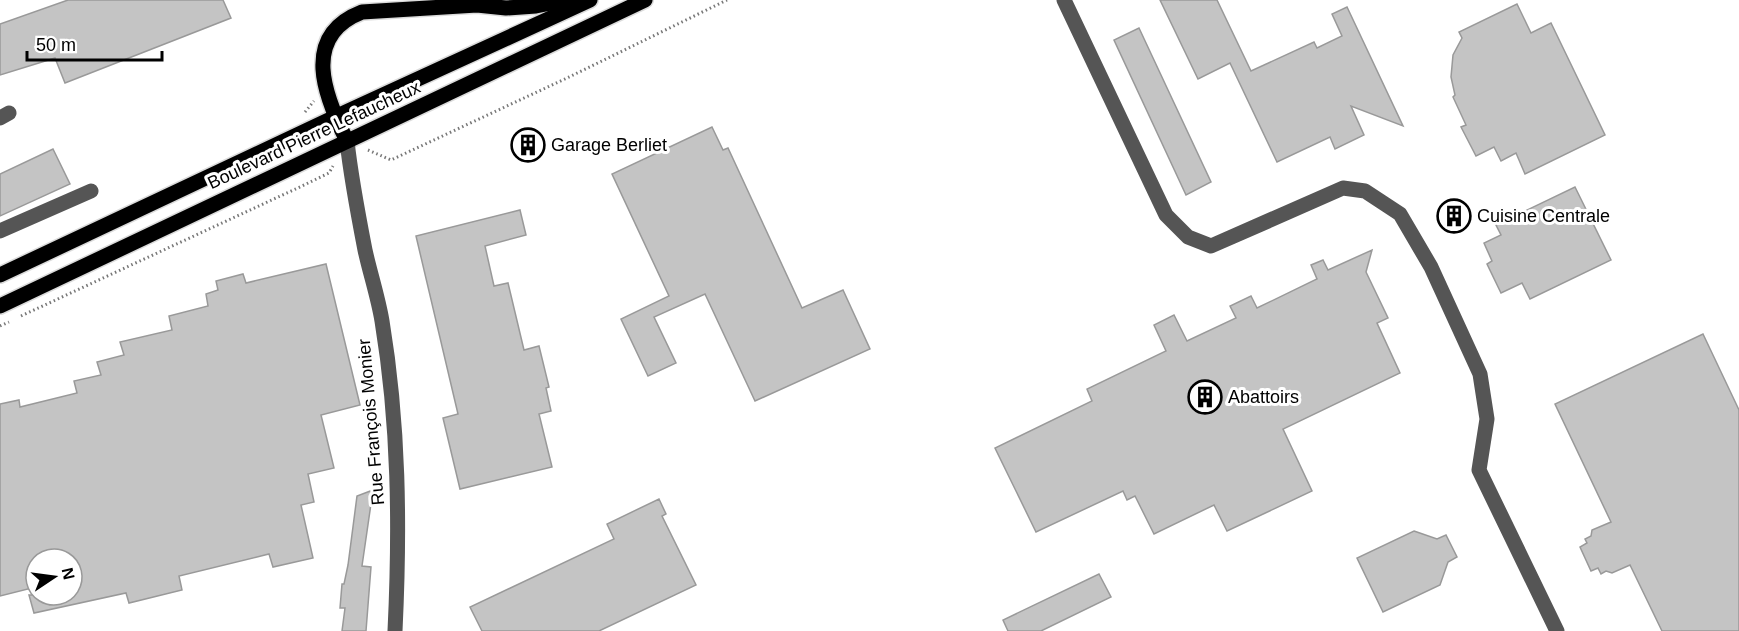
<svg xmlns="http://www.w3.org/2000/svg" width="1739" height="631" viewBox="0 0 1739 631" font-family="Helvetica,sans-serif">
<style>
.building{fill:#c4c4c4;stroke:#999;stroke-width:1.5}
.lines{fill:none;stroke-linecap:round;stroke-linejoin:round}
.major-casing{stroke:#dbdbdb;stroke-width:18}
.path{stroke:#777;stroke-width:3;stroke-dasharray:1.5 3;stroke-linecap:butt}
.minor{stroke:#555;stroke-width:15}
.major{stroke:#000;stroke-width:15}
.labels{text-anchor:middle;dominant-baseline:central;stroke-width:6;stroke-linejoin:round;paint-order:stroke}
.street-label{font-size:18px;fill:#000;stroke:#fff}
.poi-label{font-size:18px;fill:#000;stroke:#fff;text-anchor:start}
</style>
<rect width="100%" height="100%" fill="#fff"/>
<g class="building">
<path d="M 68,0 L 223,0 L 231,18 L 65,83 L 55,58 L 0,75 L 0,24 Z"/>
<path d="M 1160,0 L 1217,0 L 1251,71 L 1314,42 L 1317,48 L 1342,36 L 1332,14 L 1347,7 L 1403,126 L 1351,106 L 1364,135 L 1335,149 L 1330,137 L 1277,162 L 1230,63 L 1198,79 Z"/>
<path d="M 1517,4 L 1531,33 L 1551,23 L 1605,135 L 1525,174 L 1516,153 L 1501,161 L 1494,147 L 1476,156 L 1461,127 L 1466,125 L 1453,97 L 1455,95 L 1451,77 L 1453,55 L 1462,38 L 1459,32 Z"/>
<path d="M 1139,28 L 1211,182 L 1186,195 L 1114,40 Z"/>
<path d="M 712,127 L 723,150 L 728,148 L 802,308 L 843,290 L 870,349 L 755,401 L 705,294 L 654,317 L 676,363 L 648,376 L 621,319 L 669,296 L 612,174 Z"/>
<path d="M 53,149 L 70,184 L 0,216 L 0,174 Z"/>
<path d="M 1575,187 L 1611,260 L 1530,299 L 1522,283 L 1501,293 L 1487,264 L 1492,261 L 1484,243 L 1501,235 L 1496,225 Z"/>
<path d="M 520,210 L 526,235 L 485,246 L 494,286 L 508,283 L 524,350 L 539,346 L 549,387 L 546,388 L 551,411 L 539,414 L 552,467 L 460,489 L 443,418 L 458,414 L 416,236 Z"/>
<path d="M 1372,250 L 1366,272 L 1388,318 L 1377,323 L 1400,373 L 1283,429 L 1312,491 L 1227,531 L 1214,505 L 1154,534 L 1135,496 L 1127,500 L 1123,491 L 1036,532 L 995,448 L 1092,401 L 1087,389 L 1166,351 L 1154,325 L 1174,315 L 1187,341 L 1236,318 L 1230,306 L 1251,296 L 1257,308 L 1317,279 L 1311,265 L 1323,260 L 1328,270 Z"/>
<path d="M 326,264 L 360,405 L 321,415 L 334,468 L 308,474 L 314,502 L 301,505 L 313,558 L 273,567 L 269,554 L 179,576 L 182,590 L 129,603 L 126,593 L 34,613 L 29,595 L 72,595 L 72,559 L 36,559 L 36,587 L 0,596 L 0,404 L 19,400 L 20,407 L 77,393 L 74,381 L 101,375 L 97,362 L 124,355 L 120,342 L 172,330 L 169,316 L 208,306 L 206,294 L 218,290 L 216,281 L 243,274 L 246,283 Z"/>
<path d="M 1703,334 L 1739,410 L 1739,631 L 1662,631 L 1630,565 L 1612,573 L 1606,571 L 1601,574 L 1598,568 L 1591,571 L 1580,547 L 1587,543 L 1585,539 L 1591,536 L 1592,530 L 1611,522 L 1555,404 Z"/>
<path d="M 373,490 L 362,566 L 371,567 L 366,631 L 342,631 L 345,608 L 340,608 L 342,584 L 344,584 L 348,565 L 357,496 Z"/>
<path d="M 659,499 L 666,514 L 662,516 L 696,585 L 599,631 L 482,631 L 470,607 L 614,539 L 607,524 Z"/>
<path d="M 1414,531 L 1437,539 L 1446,535 L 1457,557 L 1448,562 L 1440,585 L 1383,612 L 1357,558 Z"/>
<path d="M 1099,574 L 1111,597 L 1041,631 L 1008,631 L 1003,620 Z"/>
</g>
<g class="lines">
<defs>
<g id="major">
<path d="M 347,141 C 325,97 300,36 362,12 L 477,5 L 506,8 L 536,6 L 566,0"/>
<path d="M 0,275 L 335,117 L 590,0"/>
<path d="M 0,306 L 645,0"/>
</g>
</defs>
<use href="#major" class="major-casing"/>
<g class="path">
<path d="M 305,112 L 314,101"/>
<path d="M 368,150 L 391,160 L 567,78 L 727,0"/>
<path d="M 21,316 L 302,186 L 329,173 L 333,166"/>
<path d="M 0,326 L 9,322"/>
</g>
<g class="minor">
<path d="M 1064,0 L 1166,215 L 1188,237 L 1211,246 L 1343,188 L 1365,191 L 1400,214 L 1431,267 L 1480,374 L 1487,419 L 1479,470 L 1557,631"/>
<path d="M 0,118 L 9,113"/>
<path d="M 347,141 C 351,178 358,214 365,250 C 370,273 378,297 382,321 C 399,424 400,527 395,631"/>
<path d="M 0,231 L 91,191"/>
</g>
<use href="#major" class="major"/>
</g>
<defs>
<symbol id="building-ring" viewBox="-11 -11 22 22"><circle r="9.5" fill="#fff" stroke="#000" stroke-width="1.5"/><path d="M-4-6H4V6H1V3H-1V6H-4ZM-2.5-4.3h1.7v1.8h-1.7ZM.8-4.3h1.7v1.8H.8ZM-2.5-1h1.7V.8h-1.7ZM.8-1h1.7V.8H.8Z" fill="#000"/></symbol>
</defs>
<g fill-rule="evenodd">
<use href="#building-ring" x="509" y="126" width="38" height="38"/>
<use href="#building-ring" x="1435" y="197" width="38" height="38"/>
<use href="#building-ring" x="1186" y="378" width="38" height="38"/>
</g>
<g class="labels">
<g class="street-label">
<text transform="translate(314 135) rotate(-25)">Boulevard Pierre Lefaucheux</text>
<text transform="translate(371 422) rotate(-95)">Rue François Monier</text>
</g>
<g class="poi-label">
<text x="551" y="145">Garage Berliet</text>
<text x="1477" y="216">Cuisine Centrale</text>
<text x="1228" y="397">Abattoirs</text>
</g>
</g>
<g transform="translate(54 577) rotate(77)"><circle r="28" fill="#ffffff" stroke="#999999" stroke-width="1.5"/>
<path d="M0-4.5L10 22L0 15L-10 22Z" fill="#000000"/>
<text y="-9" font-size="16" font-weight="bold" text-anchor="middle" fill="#000000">N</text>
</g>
<path d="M27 51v9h135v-9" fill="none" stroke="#000000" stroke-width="3"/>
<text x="36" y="51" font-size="18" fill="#000000" stroke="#ffffff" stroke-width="4.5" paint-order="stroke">50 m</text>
</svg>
